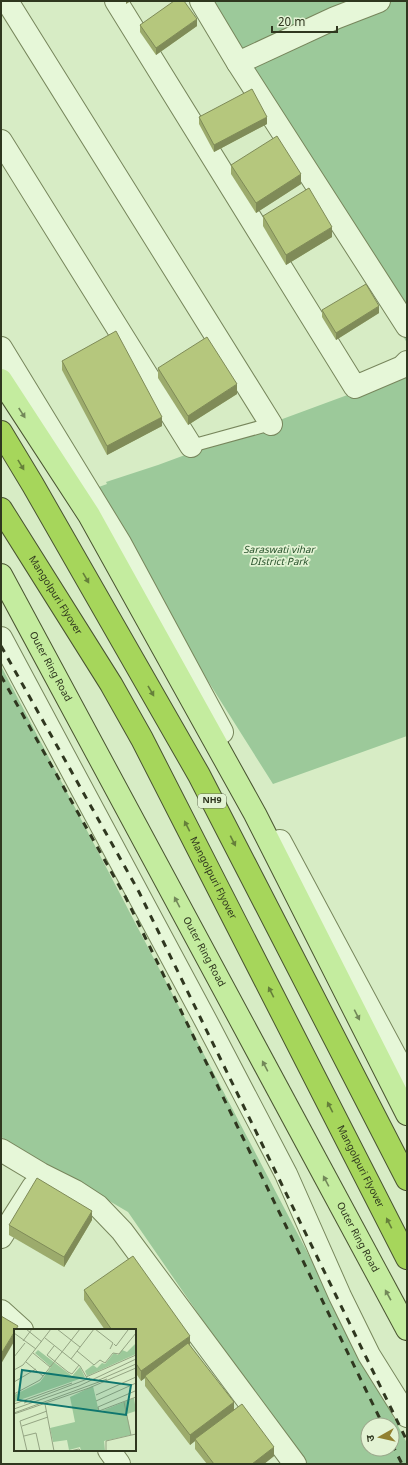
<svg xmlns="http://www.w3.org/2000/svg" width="408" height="1465" viewBox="0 0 408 1465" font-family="Georgia,'Noto Sans Devanagari',serif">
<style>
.green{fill:#9cc99a;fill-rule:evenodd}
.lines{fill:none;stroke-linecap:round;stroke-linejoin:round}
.lane-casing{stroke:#77865c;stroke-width:14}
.street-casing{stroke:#77865c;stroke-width:24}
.primary-casing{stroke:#495430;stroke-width:24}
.highway-casing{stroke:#495430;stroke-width:24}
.lane{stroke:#e6f7d8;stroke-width:12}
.street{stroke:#e6f7d8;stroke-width:22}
.primary{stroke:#c4ec9f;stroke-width:22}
.highway{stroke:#a6d65b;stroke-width:22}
.rail{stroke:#2f371f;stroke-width:3;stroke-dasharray:7 7;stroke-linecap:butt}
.wall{fill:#9cab6c}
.shaded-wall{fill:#7f8b58}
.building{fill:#b5c77d;stroke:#7f8b58}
.oneway{fill:#728859}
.oneway2{fill:#657f3a}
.labels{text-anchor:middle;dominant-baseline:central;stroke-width:3.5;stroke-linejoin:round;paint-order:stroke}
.shield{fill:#e3f3d4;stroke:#656f55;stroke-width:1}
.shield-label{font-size:9px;font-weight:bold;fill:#2f371f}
.park-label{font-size:10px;font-style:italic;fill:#27522b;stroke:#e3f3d4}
.street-label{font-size:10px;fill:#2f371f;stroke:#e3f3d4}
.inset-road{fill:none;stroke:#94a483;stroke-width:1}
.view{fill:#0f766e;fill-opacity:0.15;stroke:#0f766e;stroke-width:2}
.inset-edge{fill:none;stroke:#2f371f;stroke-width:2}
</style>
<rect width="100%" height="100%" fill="#d7ecc5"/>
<g class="green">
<path d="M 213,1 L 407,1 L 407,343 Z"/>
<path d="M 407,373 L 407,736 L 273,784 L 88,491 L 107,484 L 106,482 L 158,465 Z"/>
<path d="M 1,666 L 407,1443 L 407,1464 L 302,1464 L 128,1212 L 1,1137 ZM 368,1425 L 392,1425 L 392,1449 L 368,1449 Z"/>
</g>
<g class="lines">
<defs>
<path id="lane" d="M 191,446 L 271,424"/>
<g id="street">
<path d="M 7,1 L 271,424"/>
<path d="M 116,1 L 355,387 L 402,367 L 407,362"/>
<path d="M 201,1 L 238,63 L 407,326"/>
<path d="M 238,63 L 335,18 L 379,1"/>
<path d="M 1,141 L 191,446"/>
<path d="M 1,348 L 120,543 L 222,732"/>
<path d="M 1,638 L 207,1023 L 286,1174 L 340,1296 L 369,1355 L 407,1416"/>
<path d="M 280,841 L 407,1078"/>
<path d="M 1,1150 L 41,1174 L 75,1191 L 98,1206 L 122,1231 L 295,1464"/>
<path d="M 1,1237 L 33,1187"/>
<path d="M 1,1311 L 22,1330"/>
<path d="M 109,1450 L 119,1464"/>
</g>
<g id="primary">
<path d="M 1,380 L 89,515 L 255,814 L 407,1114"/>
<path id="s1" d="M 1,575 L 407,1329"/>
</g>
<g id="highway">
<path d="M 1,432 L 33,485 L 199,775 L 407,1179"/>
<path id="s2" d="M 1,509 L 111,684 L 142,739 L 407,1258"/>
</g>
</defs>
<use href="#lane" class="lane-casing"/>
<use href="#street" class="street-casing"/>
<use href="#primary" class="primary-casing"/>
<use href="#highway" class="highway-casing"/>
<use href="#lane" class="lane"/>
<use href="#street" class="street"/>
<use href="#primary" class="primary"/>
<use href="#highway" class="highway"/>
<g class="rail">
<path d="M 1,646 L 139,892 L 407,1441"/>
<path d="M 1,676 L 126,898 L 383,1425"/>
<path d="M 392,1444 L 402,1464"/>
</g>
</g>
<g class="wall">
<path d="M 140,25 L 197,26 L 156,55 L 140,32 Z"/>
<path d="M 199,117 L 267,124 L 214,152 L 199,124 Z"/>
<path d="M 231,165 L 301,184 L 256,213 L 231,174 Z"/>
<path d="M 263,216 L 332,237 L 286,265 L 263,226 Z"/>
<path d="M 322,310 L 379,313 L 336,340 L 322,317 Z"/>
<path d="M 62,361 L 162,426 L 107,455 L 62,370 Z"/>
<path d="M 158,368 L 237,394 L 188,425 L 158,378 Z"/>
<path d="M 92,1220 L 64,1267 L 9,1235 L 9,1225 Z"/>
<path d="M 84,1290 L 190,1345 L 234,1410 L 274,1456 L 264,1464 L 207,1464 L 195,1449 L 195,1441 L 190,1445 L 145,1386 L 145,1378 L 141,1381 L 135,1372 L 135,1330 L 105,1330 L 84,1300 Z"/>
</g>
<g class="shaded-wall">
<path d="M 126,1 L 131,1 L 126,4 Z"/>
<path d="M 197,19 L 197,26 L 156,55 L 156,48 Z"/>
<path d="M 267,117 L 267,124 L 214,152 L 214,145 Z"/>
<path d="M 301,174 L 301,184 L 256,213 L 256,203 Z"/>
<path d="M 332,227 L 332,237 L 286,265 L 286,255 Z"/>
<path d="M 379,306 L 379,313 L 336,340 L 336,333 Z"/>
<path d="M 237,384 L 237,394 L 188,425 L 188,416 Z"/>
<path d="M 162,417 L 162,426 L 107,455 L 107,446 Z"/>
<path d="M 92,1211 L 92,1220 L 64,1267 L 64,1257 Z"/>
<path d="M 15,1331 L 15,1340 L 1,1364 L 1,1354 Z"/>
<path d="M 190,1336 L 190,1346 L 145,1376 L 145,1378 L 141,1381 L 141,1371 Z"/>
<path d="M 234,1402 L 234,1411 L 195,1439 L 195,1441 L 190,1445 L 190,1435 Z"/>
<path d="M 274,1447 L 274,1456 L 264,1464 L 252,1464 Z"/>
</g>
<g class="building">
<path d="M 174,1 L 184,1 L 197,19 L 156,48 L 140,25 Z"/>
<path d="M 252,89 L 267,117 L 214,145 L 199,117 Z"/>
<path d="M 277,136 L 301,174 L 256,203 L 231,165 Z"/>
<path d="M 309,188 L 332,227 L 286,255 L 263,216 Z"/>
<path d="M 366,284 L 379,306 L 336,333 L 322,310 Z"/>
<path d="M 116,331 L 162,417 L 107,446 L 62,361 Z"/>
<path d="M 207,337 L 237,384 L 188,416 L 158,368 Z"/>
<path d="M 37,1178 L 92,1211 L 64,1257 L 9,1225 Z"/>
<path d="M 133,1256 L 190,1336 L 141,1371 L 135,1362 L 135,1330 L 112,1330 L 84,1290 Z"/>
<path d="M 1,1316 L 18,1326 L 1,1354 Z"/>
<path d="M 188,1343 L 234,1402 L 190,1435 L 145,1376 Z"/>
<path d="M 242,1404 L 274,1447 L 252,1464 L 214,1464 L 195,1439 Z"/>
</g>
<defs><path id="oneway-solid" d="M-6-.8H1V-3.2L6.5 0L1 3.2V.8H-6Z"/></defs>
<g class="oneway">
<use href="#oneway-solid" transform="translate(22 413) rotate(57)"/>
<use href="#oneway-solid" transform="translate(177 902) rotate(-118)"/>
<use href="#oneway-solid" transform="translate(357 1015) rotate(63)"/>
<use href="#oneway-solid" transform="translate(265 1066) rotate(-118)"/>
<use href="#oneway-solid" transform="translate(326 1181) rotate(-118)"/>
<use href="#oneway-solid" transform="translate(388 1295) rotate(-119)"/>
</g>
<g class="oneway2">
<use href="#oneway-solid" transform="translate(21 465) rotate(59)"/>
<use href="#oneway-solid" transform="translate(86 578) rotate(60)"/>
<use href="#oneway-solid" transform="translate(151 691) rotate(60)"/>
<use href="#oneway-solid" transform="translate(187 826) rotate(-117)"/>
<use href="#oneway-solid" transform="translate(233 841) rotate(63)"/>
<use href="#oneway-solid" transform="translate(271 992) rotate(-117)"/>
<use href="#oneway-solid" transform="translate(330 1107) rotate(-117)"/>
<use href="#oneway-solid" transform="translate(389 1223) rotate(-117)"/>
</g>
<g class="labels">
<rect class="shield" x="198" y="794" width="28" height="14" rx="3"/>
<g class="shield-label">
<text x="212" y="801">NH9</text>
</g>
<g class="park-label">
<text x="279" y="550">Saraswati vihar<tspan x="279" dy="12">DIstrict Park</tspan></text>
</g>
<g class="street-label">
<text stroke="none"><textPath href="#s2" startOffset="102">Mangolpuri Flyover</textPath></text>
<text stroke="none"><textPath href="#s1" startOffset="104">Outer Ring Road</textPath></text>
<text stroke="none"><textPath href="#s2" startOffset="426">Mangolpuri Flyover</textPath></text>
<text stroke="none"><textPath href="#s1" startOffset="428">Outer Ring Road</textPath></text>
<text stroke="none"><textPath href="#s2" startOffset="750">Mangolpuri Flyover</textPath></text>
<text stroke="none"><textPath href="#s1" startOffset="752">Outer Ring Road</textPath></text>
</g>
</g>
<g transform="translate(14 1329)">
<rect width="122" height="122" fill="#d7ecc5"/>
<path d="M 122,14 L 122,25 L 73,47 L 71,42 L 79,36 L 83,39 L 88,34 L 91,35 L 100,24 L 104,26 L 108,21 L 113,23 ZM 24,21 L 58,47 L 66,38 L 71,48 L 0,73 L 0,66 L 26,53 L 37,38 L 21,24 ZM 79,57 L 85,83 L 120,69 L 122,82 L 113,85 L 117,106 L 90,112 L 91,122 L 67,122 L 66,118 L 55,121 L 53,111 L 39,113 L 36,99 L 61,93 L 56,68 Z" fill="#9cc99a"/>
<path class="inset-road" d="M 12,0 L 28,13M 43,0 L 66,18M 81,0 L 99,14 L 96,20M 0,4 L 22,20M 31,9 L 66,37 L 73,49M 9,12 L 18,0M 100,15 L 102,17 L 114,1M 40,17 L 33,26 L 54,43 L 58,45 L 65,36M 63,22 L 80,36 L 86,31 L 91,34 L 99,24 L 105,25 L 122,4M 19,24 L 36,38M 0,28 L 11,14M 57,30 L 80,0M 12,33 L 29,47M 0,41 L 9,36 L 37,0M 72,48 L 122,26M 85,51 L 122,35M 0,53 L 22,40M 121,62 L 84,78 L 85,82 L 122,68M 0,65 L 26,51 L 66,0M 82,66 L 122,48M 82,72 L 122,54M 110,73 L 117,106M 10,74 L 76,49M 0,75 L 58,54M 31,75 L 40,122M 0,80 L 65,57 L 122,30M 0,84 L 93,50M 0,85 L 75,59 L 122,39M 8,97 L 34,88M 10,107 L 22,104 L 26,122M 13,122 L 6,92 L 33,82M 56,122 L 65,120 L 67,122M 92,122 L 92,112 L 122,105"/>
<path class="view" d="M 8,41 L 117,56 L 112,86 L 4,71 Z"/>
<rect width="122" height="122" class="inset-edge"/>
</g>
<rect width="408" height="1465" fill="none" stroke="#2f371f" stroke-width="4"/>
<g transform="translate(380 1437) rotate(262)"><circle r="19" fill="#e3f3d4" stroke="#9ba88c"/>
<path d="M0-3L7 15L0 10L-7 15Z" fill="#918030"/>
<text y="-6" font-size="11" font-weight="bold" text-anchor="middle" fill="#2f371f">उ</text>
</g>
<path d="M272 26v6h65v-6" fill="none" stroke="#2f371f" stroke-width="2"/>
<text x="278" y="26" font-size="12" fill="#2f371f" stroke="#e3f3d4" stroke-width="3" paint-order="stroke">20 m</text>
</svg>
